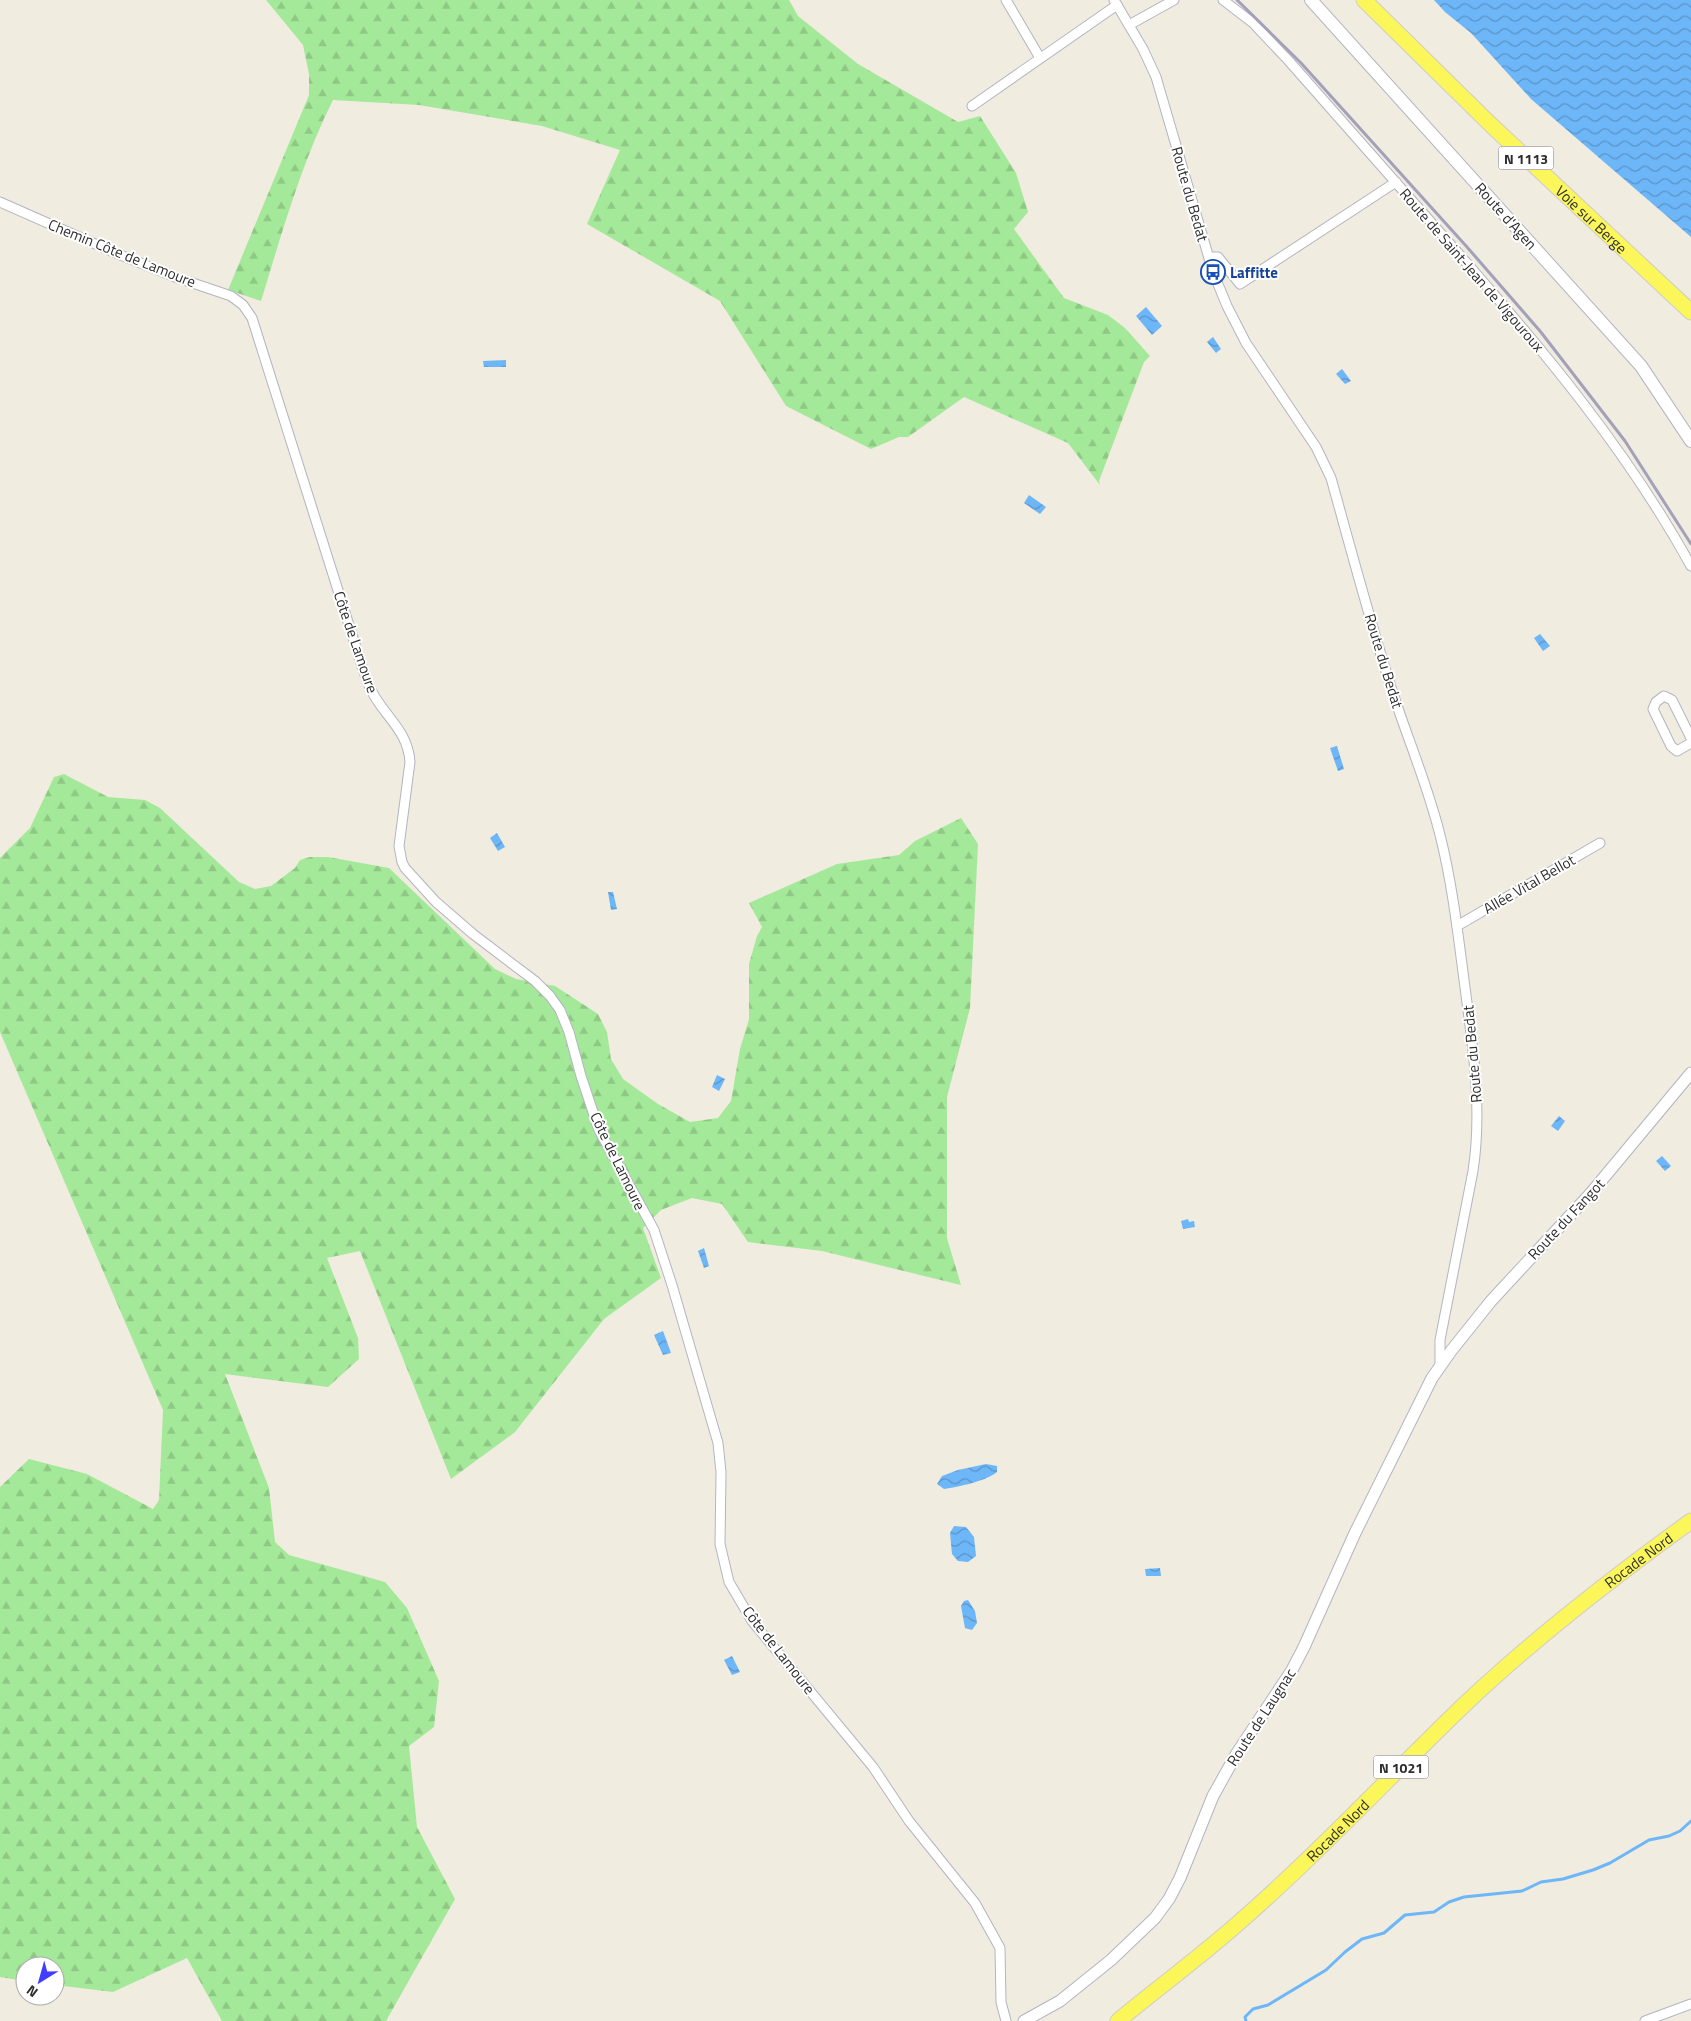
<svg xmlns="http://www.w3.org/2000/svg" width="1691" height="2021" viewBox="0 0 1691 2021" font-family="'Titillium Web',sans-serif">
<style>
.forest{fill:url(#forest-firs)}
.water{fill:url(#water-waves)}
.lines{fill:none;stroke-linecap:round;stroke-linejoin:round}
.stream{stroke:#6db6f8;stroke-width:3}
.minor-casing{stroke:#b4b4c2;stroke-width:11}
.tertiary-casing{stroke:#b4b4c2;stroke-width:13}
.secondary-casing{stroke:#b4b4c2;stroke-width:14}
.primary-casing{stroke:#cdcdcd;stroke-width:17}
.minor{stroke:#fff;stroke-width:9}
.tertiary{stroke:#fff;stroke-width:11}
.secondary{stroke:#fff;stroke-width:12}
.primary{stroke:#fbf65a;stroke-width:15}
.rail{stroke:#a3a1b9;stroke-width:3}
.labels{text-anchor:middle;dominant-baseline:central;stroke-width:4;stroke-linejoin:round;paint-order:stroke}
.shield{fill:#fff;stroke:#6d6d6d;stroke-width:1}
.shield-label{font-size:14px;font-weight:bold;fill:#2e2e2e}
.street-label{font-size:15px;fill:#2e2e2e;stroke:#fff}
.transit-label{font-size:15px;font-weight:bold;fill:#164399;stroke:#fff;text-anchor:start}
</style>
<defs>
<pattern id="forest-firs" width="22" height="20" patternUnits="userSpaceOnUse" patternTransform="scale(1.25)"><rect width="22" height="20" fill="#a4e999"/><path d="M5 1l3.5 6h-7zM16 11l3.5 6h-7z" fill="#8ec884"/></pattern>
<pattern id="water-waves" width="16" height="10" patternUnits="userSpaceOnUse" patternTransform="scale(1.25)"><rect width="16" height="10" fill="#6db6f8"/><path d="M0 5q4-4 8 0t8 0" fill="none" stroke="#5a94c9"/></pattern>
</defs>
<rect width="100%" height="100%" fill="#f0ece0"/>
<g class="forest">
<path d="M 266,0 L 789,0 L 798,16 L 858,64 L 958,122 L 980,116 L 1016,173 L 1028,212 L 1014,229 L 1064,298 L 1108,315 L 1125,328 L 1150,356 L 1144,362 L 1099,481 L 1100,485 L 1068,443 L 964,397 L 908,437 L 899,437 L 871,449 L 786,406 L 720,301 L 587,224 L 620,150 L 542,126 L 419,105 L 333,100 C 301,164 282,233 261,301 L 228,290 L 309,95 L 309,74 L 303,45 Z"/>
<path d="M 64,774 L 108,797 L 145,800 L 160,808 L 239,882 L 255,889 L 271,886 L 295,868 L 300,860 L 310,857 L 328,857 L 389,868 L 495,969 L 516,979 L 555,986 L 598,1014 L 607,1032 L 611,1059 L 623,1079 L 658,1104 L 690,1122 L 718,1118 L 731,1101 L 740,1049 L 749,1019 L 749,964 L 757,936 L 762,927 L 749,903 L 837,864 L 899,855 L 915,841 L 961,818 L 978,844 L 970,1008 L 947,1097 L 947,1238 L 961,1285 L 822,1251 L 748,1242 L 722,1204 L 692,1198 L 661,1210 L 643,1228 L 661,1278 L 604,1319 L 515,1432 L 451,1479 L 360,1251 L 327,1258 L 358,1338 L 359,1359 L 328,1387 L 225,1374 L 269,1488 L 275,1542 L 289,1555 L 385,1582 L 407,1608 L 439,1681 L 434,1727 L 409,1746 L 417,1827 L 455,1899 L 386,2021 L 222,2021 L 187,1958 L 113,1992 L 55,1985 L 55,1966 L 25,1966 L 25,1981 L 0,1977 L 0,1487 L 29,1459 L 87,1474 L 153,1509 L 159,1500 L 163,1410 L 0,1032 L 0,858 L 30,828 L 54,777 Z"/>
</g>
<g class="water">
<path d="M 1434,0 L 1691,0 L 1691,237 L 1531,99 L 1471,33 L 1445,12 Z"/>
<path d="M 1146,307 L 1162,326 L 1152,335 L 1136,316 Z"/>
<path d="M 1213,337 L 1221,349 L 1216,353 L 1207,342 Z"/>
<path d="M 506,360 L 506,367 L 484,367 L 483,361 Z"/>
<path d="M 1342,369 L 1351,381 L 1345,384 L 1336,374 Z"/>
<path d="M 1029,495 L 1046,507 L 1040,514 L 1024,503 Z"/>
<path d="M 1540,634 L 1550,646 L 1543,651 L 1534,638 Z"/>
<path d="M 1337,746 L 1344,769 L 1338,771 L 1330,748 Z"/>
<path d="M 497,833 L 505,847 L 498,851 L 490,838 Z"/>
<path d="M 608,892 L 613,892 L 617,909 L 611,910 Z"/>
<path d="M 717,1075 L 725,1079 L 719,1091 L 712,1087 Z"/>
<path d="M 1559,1116 L 1565,1121 L 1558,1131 L 1551,1126 Z"/>
<path d="M 1662,1156 L 1671,1166 L 1665,1171 L 1656,1161 Z"/>
<path d="M 1188,1219 L 1189,1222 L 1194,1221 L 1195,1227 L 1183,1229 L 1181,1221 Z"/>
<path d="M 704,1248 L 709,1266 L 704,1268 L 698,1251 Z"/>
<path d="M 663,1331 L 671,1353 L 663,1355 L 654,1335 Z"/>
<path d="M 986,1464 L 997,1466 L 997,1472 C 986,1481 958,1487 944,1489 L 937,1484 L 942,1476 L 958,1470 Z"/>
<path d="M 954,1526 L 966,1527 L 974,1537 L 976,1556 L 968,1562 L 958,1561 L 952,1554 L 950,1533 Z"/>
<path d="M 1160,1568 L 1161,1576 L 1146,1576 L 1145,1569 Z"/>
<path d="M 968,1600 L 975,1611 L 977,1623 L 972,1630 L 965,1628 L 961,1606 L 964,1601 Z"/>
<path d="M 732,1656 L 740,1672 L 732,1675 L 724,1660 Z"/>
</g>
<g class="lines">
<path class="stream" d="M 1246,2021 L 1245,2017 L 1253,2009 L 1268,2005 L 1326,1970 L 1345,1952 L 1362,1939 L 1384,1933 L 1405,1915 L 1434,1912 L 1449,1902 L 1464,1897 L 1522,1891 L 1541,1882 L 1563,1879 L 1593,1870 L 1610,1863 L 1649,1840 L 1669,1836 L 1680,1831 L 1691,1821"/>
<defs>
<g id="minor">
<path d="M 1006,0 L 1040,58"/>
<path d="M 1114,0 L 1143,49 L 1156,77 L 1213,272 L 1227,306 L 1246,343 L 1316,447 L 1331,478 C 1350,546 1368,614 1389,681 C 1405,733 1427,782 1440,835 C 1453,886 1459,943 1466,995 C 1474,1054 1482,1112 1473,1171 L 1440,1340 L 1440,1365"/>
<path d="M 1223,0 L 1253,23 L 1288,60 C 1342,121 1396,183 1451,245 C 1539,345 1626,448 1691,566"/>
<path d="M 1129,25 L 1174,0"/>
<path d="M 972,106 L 1117,5"/>
<path d="M 0,202 L 118,254 L 175,277 L 231,296 L 243,305 L 252,318 L 360,660 C 364,672 368,686 375,697 C 389,720 408,733 410,762 L 399,846 L 402,862 L 405,868 L 436,902 L 473,934 L 535,981 L 550,996 L 560,1010 L 569,1032 L 581,1076 L 599,1130 L 654,1230 L 672,1285 L 718,1443 L 721,1472 L 720,1544 L 729,1582 L 752,1621 L 873,1767 L 909,1821 L 975,1903 L 1000,1948 L 1001,2002 L 1006,2021"/>
<path d="M 1209,257 L 1218,257 L 1240,284 L 1396,182"/>
<path d="M 1691,738 L 1672,700 L 1664,696 L 1656,702 L 1653,709 L 1671,746 L 1677,751 L 1691,743"/>
<path d="M 1457,926 L 1600,843"/>
<path d="M 1645,2021 L 1691,2004"/>
</g>
<path id="tertiary" d="M 1024,2021 L 1060,2001 L 1111,1960 L 1155,1918 L 1169,1899 L 1180,1878 L 1213,1796 L 1237,1753 L 1292,1670 L 1304,1647 L 1355,1533 L 1432,1378 L 1451,1351 L 1491,1301 L 1591,1193 L 1691,1073"/>
<path id="secondary" d="M 1311,0 L 1641,366 L 1691,441"/>
<g id="primary">
<path id="s1" d="M 1364,0 L 1489,123 L 1691,312"/>
<path id="s2" d="M 1118,2021 C 1154,1991 1192,1963 1228,1932 C 1311,1861 1386,1780 1465,1704 C 1536,1637 1612,1578 1691,1521"/>
</g>
</defs>
<use href="#minor" class="minor-casing"/>
<use href="#tertiary" class="tertiary-casing"/>
<use href="#secondary" class="secondary-casing"/>
<use href="#primary" class="primary-casing"/>
<use href="#minor" class="minor"/>
<use href="#tertiary" class="tertiary"/>
<use href="#secondary" class="secondary"/>
<use href="#primary" class="primary"/>
<path class="rail" d="M 1237,0 L 1301,63 L 1467,247 L 1540,331 L 1625,441 L 1691,544"/>
</g>
<defs>
<symbol id="bus-ring" viewBox="-11 -11 22 22"><circle r="9.5" fill="#fff" stroke="#1a4fb4" stroke-width="1.5"/><path d="M-5-6H5V4H4V6H2V4H-2V6H-4V4H-5ZM-3.5-4V0h7V-4ZM-3.5 1.2v1.5H-2V1.2ZM2 1.2v1.5H3.5V1.2Z" fill="#1a4fb4"/></symbol>
</defs>
<g fill-rule="evenodd">
<use href="#bus-ring" x="1199" y="258" width="28" height="28"/>
</g>
<g class="labels">
<g class="shield">
<rect x="1498.5" y="146.5" width="55" height="23" rx="4"/>
<rect x="1373.5" y="1755.5" width="55" height="23" rx="4"/>
</g>
<g class="shield-label">
<text x="1526" y="158">N 1113</text>
<text x="1401" y="1767">N 1021</text>
</g>
<g class="street-label">
<text transform="translate(1190 194) rotate(74)">Route du Bedat</text>
<text transform="translate(1506 216) rotate(48)">Route d'Agen</text>
<text stroke="none"><textPath href="#s1" startOffset="316">Voie sur Berge</textPath></text>
<text transform="translate(122 253) rotate(22)">Chemin Côte de Lamoure</text>
<text transform="translate(1472 270) rotate(49)">Route de Saint-Jean de Vigouroux</text>
<text transform="translate(356 642) rotate(71)">Côte de Lamoure</text>
<text transform="translate(1384 661) rotate(73)">Route du Bedat</text>
<text transform="translate(1529 884) rotate(-30)">Allée Vital Bellot</text>
<text transform="translate(1472 1054) rotate(-95)">Route du Bedat</text>
<text transform="translate(618 1161) rotate(64)">Côte de Lamoure</text>
<text transform="translate(1566 1219) rotate(-47)">Route du Fangot</text>
<text stroke="none"><textPath href="#s2" startOffset="696">Rocade Nord</textPath></text>
<text transform="translate(779 1650) rotate(52)">Côte de Lamoure</text>
<text transform="translate(1261 1717) rotate(-57)">Route de Laugnac</text>
<text stroke="none"><textPath href="#s2" startOffset="291">Rocade Nord</textPath></text>
</g>
<g class="transit-label">
<text x="1230" y="272">Laffitte</text>
</g>
</g>
<g transform="translate(40 1981) rotate(217)"><circle r="24" fill="#ffffff" stroke="#ababab"/>
<path d="M0-4L9 19L0 12L-9 19Z" fill="#413dff"/>
<text y="-8" font-size="14" font-weight="bold" text-anchor="middle" fill="#2e2e2e">N</text>
</g>
</svg>
